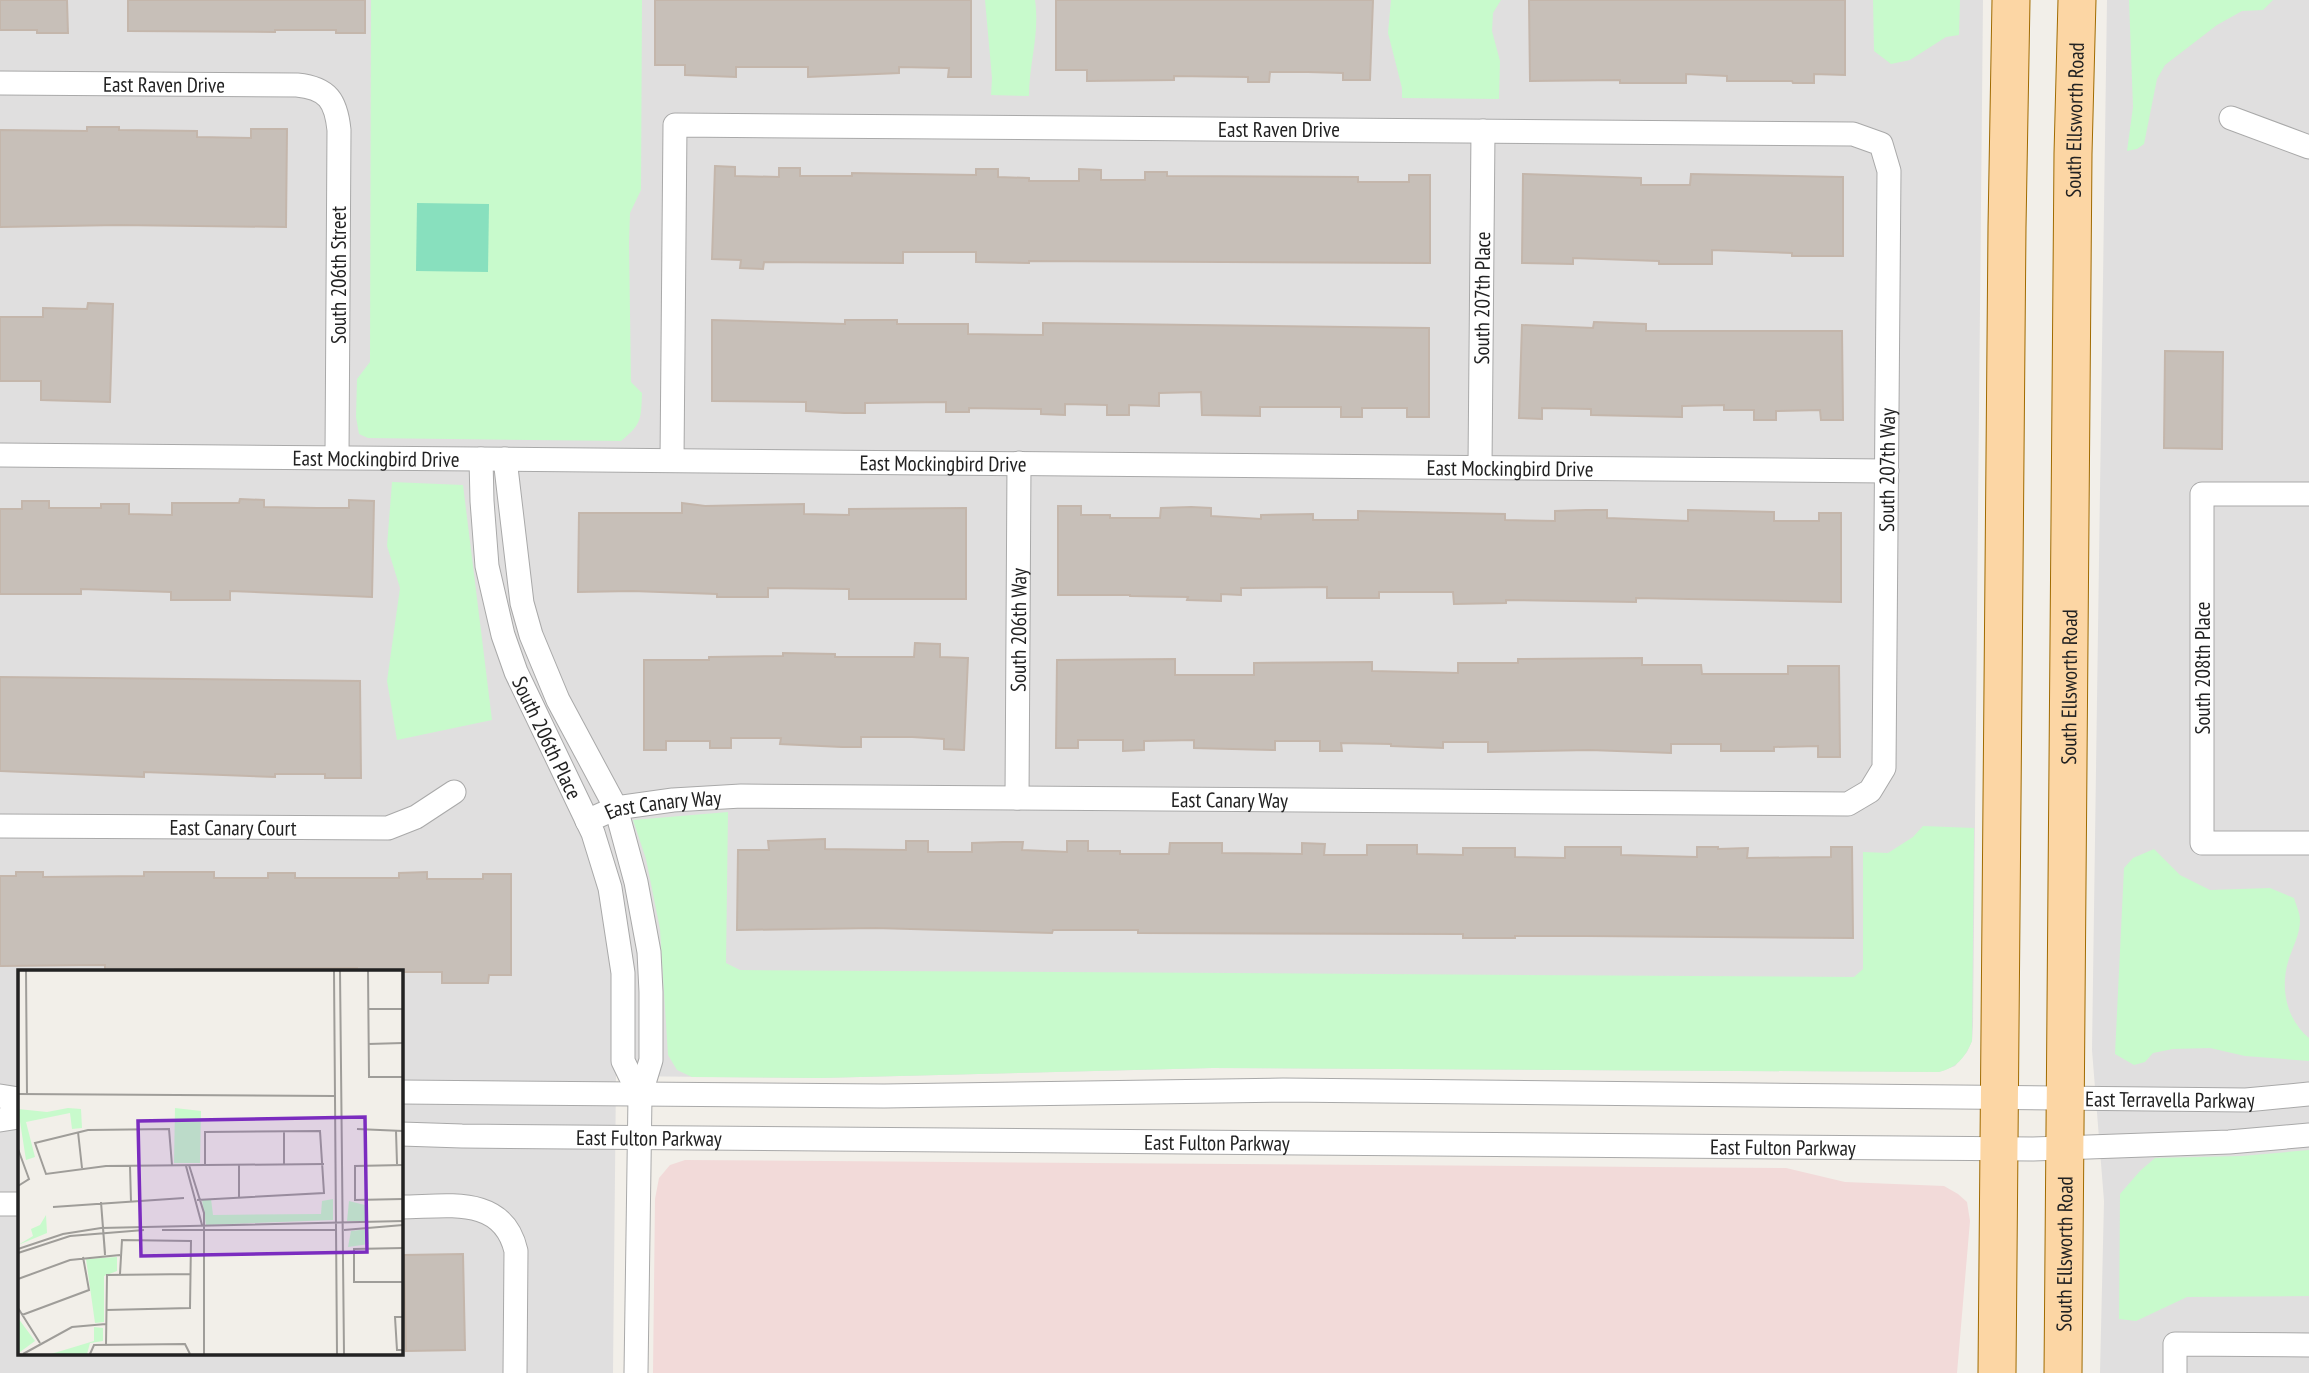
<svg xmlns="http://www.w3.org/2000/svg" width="2309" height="1373" viewBox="0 0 2309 1373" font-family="'PT Sans Narrow',sans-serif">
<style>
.residential{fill:#e0dfdf;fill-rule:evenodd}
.commercial{fill:#f2dad9}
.park{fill:#c8facc}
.pitch{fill:#88e0be}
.building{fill:#c7bfb8;stroke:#c4b6ab;stroke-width:2}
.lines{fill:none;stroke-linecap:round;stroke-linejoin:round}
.street-casing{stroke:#a9a9a9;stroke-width:25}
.primary-casing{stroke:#a06b00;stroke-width:39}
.street{stroke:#fff;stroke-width:23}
.primary{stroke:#fcd6a4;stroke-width:37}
.labels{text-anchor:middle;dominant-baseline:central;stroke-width:5;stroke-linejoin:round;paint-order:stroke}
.street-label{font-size:21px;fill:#222;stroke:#fff}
.inset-road{fill:none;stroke:#9f9d99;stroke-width:2}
.view{fill:#7b2cbf;fill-opacity:0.15;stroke:#7b2cbf;stroke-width:3.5}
.inset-edge{fill:none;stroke:#222;stroke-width:3.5}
</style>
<rect width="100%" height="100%" fill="#f2efe9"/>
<g class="residential">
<path d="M 0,0 L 1983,0 L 1973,1025 L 1972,1041 L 1967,1052 L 1955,1066 L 1939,1072 L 1212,1068 L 820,1078 L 616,1076 L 613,1373 L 0,1373 ZM 19,972 L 401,972 L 401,1354 L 19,1354 Z"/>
<path d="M 2107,0 L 2309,0 L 2309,1373 L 2100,1373 L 2104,1201 L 2092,1050 Z"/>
</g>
<path class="commercial" d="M 685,1160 L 1786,1168 L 1845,1182 L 1944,1186 L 1958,1194 L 1967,1202 L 1970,1221 L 1957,1373 L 653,1373 L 655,1199 L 659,1178 L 670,1165 Z"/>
<g class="park">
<path d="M 371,0 L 642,0 L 641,190 L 630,213 L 629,243 L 631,382 L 642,393 C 641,419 642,424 621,441 L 368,438 L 359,434 L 356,417 L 357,379 L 370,362 Z"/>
<path d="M 985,0 L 1035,0 C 1040,35 1029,62 1029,96 L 991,95 L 992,78 Z"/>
<path d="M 1391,0 L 1501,0 L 1493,13 L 1492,31 L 1500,61 L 1499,99 L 1402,98 L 1402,88 L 1388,33 Z"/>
<path d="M 1873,0 L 1960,0 L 1959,35 L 1946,37 L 1910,60 L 1891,64 L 1874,51 Z"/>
<path d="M 2129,0 L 2273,0 L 2263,10 L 2242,11 L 2217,25 L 2165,65 L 2157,79 L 2144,144 L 2137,149 L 2127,151 L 2133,107 Z"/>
<path d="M 392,482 L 463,485 L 492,720 L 397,740 L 387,681 L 400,588 L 387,546 Z"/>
<path d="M 728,812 L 726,963 L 740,970 L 1854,977 L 1863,969 L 1863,852 L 1888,853 L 1913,837 L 1923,826 L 1974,828 L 1972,1041 C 1965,1058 1956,1068 1939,1072 L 1212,1068 L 820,1078 L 692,1077 L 677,1070 L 668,1055 L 660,929 L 646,859 L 633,820 Z"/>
<path d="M 2154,849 L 2180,875 L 2210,890 L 2270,888 L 2294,898 C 2296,905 2300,913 2300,920 C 2300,935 2292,948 2288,962 C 2280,990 2287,1020 2309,1038 L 2309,1061 L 2245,1056 L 2210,1048 L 2173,1049 L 2153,1053 L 2145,1062 L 2134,1065 L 2115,1054 L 2124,868 L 2133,858 Z"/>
<path d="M 2309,1150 L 2309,1296 L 2187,1297 L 2136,1321 L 2119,1319 L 2120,1194 L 2140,1171 L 2155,1158 L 2242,1156 Z"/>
</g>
<path class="pitch" d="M 417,203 L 489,204 L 488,272 L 416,271 Z"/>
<g class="building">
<path d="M 0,0 L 67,0 L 68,33 L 37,33 L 37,30 L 0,30 Z"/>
<path d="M 128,0 L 365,0 L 365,33 L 336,33 L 336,30 L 275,30 L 275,32 L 128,31 Z"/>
<path d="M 655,0 L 971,0 L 971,77 L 948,77 L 949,68 L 899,67 L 899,73 L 808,77 L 808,67 L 736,67 L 736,77 L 685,75 L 685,65 L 655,65 Z"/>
<path d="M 1056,0 L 1373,0 L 1370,80 L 1343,80 L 1343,73 L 1308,72 L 1270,72 L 1269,82 L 1248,82 L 1248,77 L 1174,76 L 1174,80 L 1087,81 L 1087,70 L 1056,70 Z"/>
<path d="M 1529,0 L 1845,0 L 1845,75 L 1814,74 L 1814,83 L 1793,83 L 1792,81 L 1727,81 L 1727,76 L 1686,74 L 1686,83 L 1620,83 L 1620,80 L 1530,81 Z"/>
<path d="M 87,127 L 119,127 L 119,130 L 197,131 L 197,137 L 251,138 L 251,129 L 287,129 L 286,227 L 119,225 L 0,227 L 0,130 L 87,131 Z"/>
<path d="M 715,166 L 735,167 L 735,176 L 779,177 L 779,168 L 800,168 L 800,176 L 852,176 L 852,173 L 976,175 L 976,169 L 998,169 L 998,177 L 1029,178 L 1029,181 L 1079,181 L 1079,169 L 1101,170 L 1101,180 L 1145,180 L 1145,172 L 1167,172 L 1167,176 L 1358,177 L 1358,182 L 1409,182 L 1409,175 L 1430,175 L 1430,263 L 1029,261 L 1029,263 L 976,262 L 976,252 L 903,252 L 903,263 L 764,262 L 763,269 L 740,268 L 741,260 L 712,259 Z"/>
<path d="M 1523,174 L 1641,178 L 1641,185 L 1690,185 L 1691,174 L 1843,177 L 1843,256 L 1792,256 L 1792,253 L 1712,250 L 1712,264 L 1659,264 L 1659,261 L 1573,258 L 1573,264 L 1522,263 Z"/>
<path d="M 88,303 L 113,304 L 110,402 L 41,400 L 41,381 L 0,381 L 0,317 L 43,317 L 43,308 L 87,309 Z"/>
<path d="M 712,320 L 845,324 L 845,320 L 897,320 L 897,324 L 968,324 L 968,334 L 1043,335 L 1043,323 L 1429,328 L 1429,417 L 1407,417 L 1407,408 L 1362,408 L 1362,417 L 1341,417 L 1341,407 L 1260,407 L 1260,416 L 1202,415 L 1201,392 L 1159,393 L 1159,406 L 1129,405 L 1129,415 L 1107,415 L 1107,405 L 1065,404 L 1065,415 L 1041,414 L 1041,409 L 969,408 L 969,412 L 946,412 L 946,402 L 865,403 L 865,413 L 844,413 L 806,411 L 806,402 L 712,401 Z"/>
<path d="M 1594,322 L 1646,324 L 1646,331 L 1842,331 L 1843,420 L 1821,420 L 1820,410 L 1776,411 L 1776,420 L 1754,420 L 1754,410 L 1724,410 L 1724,405 L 1682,406 L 1682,417 L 1591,415 L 1591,409 L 1542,408 L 1542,419 L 1519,418 L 1522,325 L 1593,328 Z"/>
<path d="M 2165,351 L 2223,352 L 2222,449 L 2164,448 Z"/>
<path d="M 240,499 L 264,500 L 264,507 L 317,508 L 349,508 L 349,500 L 374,501 L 372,597 L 230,591 L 230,600 L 171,600 L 171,592 L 81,589 L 81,594 L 0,594 L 0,509 L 22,509 L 22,501 L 49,501 L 49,508 L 101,508 L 101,504 L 129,504 L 129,514 L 172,515 L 172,503 L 239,503 Z"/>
<path d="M 682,503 L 705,506 L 804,504 L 804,514 L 849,515 L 849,509 L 966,508 L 966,599 L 849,599 L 849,589 L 768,588 L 768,597 L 717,597 L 717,594 L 632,591 L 578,592 L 579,513 L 682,513 Z"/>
<path d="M 1058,506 L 1081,506 L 1081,515 L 1110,515 L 1110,518 L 1160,518 L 1161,508 L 1191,507 L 1211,508 L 1211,516 L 1261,519 L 1261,515 L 1313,514 L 1313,520 L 1358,520 L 1358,511 L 1505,514 L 1505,520 L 1555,521 L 1555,511 L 1586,510 L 1607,510 L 1607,518 L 1688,521 L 1688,510 L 1774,512 L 1774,521 L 1819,521 L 1819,513 L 1841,513 L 1841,602 L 1636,598 L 1636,602 L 1506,600 L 1506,603 L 1454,604 L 1453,592 L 1379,592 L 1379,598 L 1327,598 L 1327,587 L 1241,588 L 1241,595 L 1221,594 L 1221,601 L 1187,600 L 1188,597 L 1130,596 L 1130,595 L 1058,595 Z"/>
<path d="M 915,643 L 940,644 L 940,657 L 968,658 L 964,750 L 944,749 L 944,739 L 912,737 L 861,737 L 861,747 L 842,747 L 780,744 L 781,738 L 731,738 L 731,748 L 710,748 L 710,741 L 666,741 L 666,750 L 644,750 L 644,660 L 709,660 L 709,657 L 783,656 L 783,653 L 835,654 L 835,657 L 914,657 Z"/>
<path d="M 1642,658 L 1642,665 L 1701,665 L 1702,674 L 1788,674 L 1788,666 L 1839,666 L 1840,757 L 1818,757 L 1818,746 L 1774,747 L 1774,751 L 1721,751 L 1721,744 L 1671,744 L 1671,753 L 1590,750 L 1488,752 L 1488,742 L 1443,742 L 1443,748 L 1391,746 L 1391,744 L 1341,743 L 1342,751 L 1320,751 L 1320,741 L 1275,741 L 1275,750 L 1194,748 L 1194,740 L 1144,741 L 1144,750 L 1123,751 L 1123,740 L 1078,740 L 1078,748 L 1056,748 L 1057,660 L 1175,659 L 1175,675 L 1254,675 L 1254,663 L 1372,662 L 1372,671 L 1458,673 L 1458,663 L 1518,663 L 1518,659 Z"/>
<path d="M 0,677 L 360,681 L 361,778 L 325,778 L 325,774 L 275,774 L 275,777 L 144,772 L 144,777 L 0,771 Z"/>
<path d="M 825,839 L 825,849 L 906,850 L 906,841 L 928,841 L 928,852 L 972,852 L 972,843 L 1003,842 L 1023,842 L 1022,850 L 1067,852 L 1067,841 L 1088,841 L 1088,851 L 1120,851 L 1120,854 L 1169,854 L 1170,843 L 1222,843 L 1222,853 L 1302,854 L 1302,843 L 1325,844 L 1324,855 L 1367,855 L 1367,845 L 1417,845 L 1417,854 L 1463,855 L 1463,848 L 1515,848 L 1515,857 L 1565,858 L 1565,847 L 1621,847 L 1621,855 L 1697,857 L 1697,847 L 1718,847 L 1718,849 L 1748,848 L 1747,858 L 1831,857 L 1831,847 L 1852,847 L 1853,938 L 1587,936 L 1515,936 L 1515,938 L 1463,938 L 1463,934 L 1138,933 L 1138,930 L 1053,930 L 1052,933 L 875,928 L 737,930 L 738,850 L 769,850 L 768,841 Z"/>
<path d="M 16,872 L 43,872 L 43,877 L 144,876 L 144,872 L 214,872 L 214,878 L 268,878 L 268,873 L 295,873 L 295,878 L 399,878 L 399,873 L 427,872 L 427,879 L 483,879 L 483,874 L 511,874 L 511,975 L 489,975 L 488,983 L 442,983 L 442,972 L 357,972 L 357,968 L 175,969 L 175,971 L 105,970 L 105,965 L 0,966 L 0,876 L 16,876 Z"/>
<path d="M 463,1254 L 465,1350 L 406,1351 L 404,1255 Z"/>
</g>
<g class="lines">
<defs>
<g id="street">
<path id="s1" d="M 0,83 L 297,85 C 328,88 336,101 339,130 L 337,457"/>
<path d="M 2231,118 L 2309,147"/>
<path id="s2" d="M 0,455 L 1887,471"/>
<path id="s3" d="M 481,459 L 482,501 L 487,566 L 503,635 L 516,672 L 593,833 L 610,888 L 623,973 L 623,1061 L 640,1096"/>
<path d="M 505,459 L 522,603 L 531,635 L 558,700 L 616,808 L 636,882 L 649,952 L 651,992 L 651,1060 L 640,1096 L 636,1373"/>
<path id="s4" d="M 1480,466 L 1483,131"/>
<path d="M 2309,494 L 2202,494 L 2202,843 L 2309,843"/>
<path id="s5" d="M 1017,798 L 1019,463"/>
<path id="s6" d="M 587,821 L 616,808 L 673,800 L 741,796 L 1848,804 L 1870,791 L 1884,768 L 1889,171 L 1881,144 L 1853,134 L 675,125 L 672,460"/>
<path id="s7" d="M 0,826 L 388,828 L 416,817 L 454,792"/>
<path id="s8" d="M 401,1092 L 884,1096 L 1283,1090 L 2246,1100 L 2309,1094"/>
<path d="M 0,1096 L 19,1099"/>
<path d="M 0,1120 L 19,1117"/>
<path id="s9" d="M 401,1134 L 462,1136 L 2033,1149 L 2229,1142 L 2309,1135"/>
<path d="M 0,1204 L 19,1204"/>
<path d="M 401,1207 C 446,1207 503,1194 516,1251 L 515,1373"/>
<path d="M 2175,1373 L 2175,1344 L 2309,1345"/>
</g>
<g id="primary">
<path d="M 1997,1373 L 2007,227 L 2011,0"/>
<path id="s10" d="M 2063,1373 L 2073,154 L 2077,0"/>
</g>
</defs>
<use href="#street" class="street-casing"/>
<use href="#primary" class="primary-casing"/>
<use href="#street" class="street"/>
<use href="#primary" class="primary"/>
</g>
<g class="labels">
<g class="street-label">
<text stroke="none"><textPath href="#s1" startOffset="164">East Raven Drive</textPath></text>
<text stroke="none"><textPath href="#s10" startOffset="1253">South Ellsworth Road</textPath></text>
<text x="1279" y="129">East Raven Drive</text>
<text transform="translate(338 275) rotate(-90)">South 206th Street</text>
<text stroke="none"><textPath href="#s4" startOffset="168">South 207th Place</textPath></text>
<text stroke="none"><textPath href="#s2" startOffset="376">East Mockingbird Drive</textPath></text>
<text stroke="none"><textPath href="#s2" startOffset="943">East Mockingbird Drive</textPath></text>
<text stroke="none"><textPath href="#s2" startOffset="1510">East Mockingbird Drive</textPath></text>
<text stroke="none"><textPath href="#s6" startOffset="1615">South 207th Way</textPath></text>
<text stroke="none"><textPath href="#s5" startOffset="168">South 206th Way</textPath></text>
<text transform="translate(2202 668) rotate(-90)">South 208th Place</text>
<text stroke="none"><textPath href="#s10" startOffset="686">South Ellsworth Road</textPath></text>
<text stroke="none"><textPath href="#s3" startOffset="290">South 206th Place</textPath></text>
<text stroke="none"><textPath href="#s6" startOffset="646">East Canary Way</textPath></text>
<text stroke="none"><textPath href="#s6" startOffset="79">East Canary Way</textPath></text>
<text stroke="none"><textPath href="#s7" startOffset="233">East Canary Court</textPath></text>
<text stroke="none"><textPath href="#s8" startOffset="1769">East Terravella Parkway</textPath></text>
<text stroke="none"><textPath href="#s9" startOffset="248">East Fulton Parkway</textPath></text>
<text stroke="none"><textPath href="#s9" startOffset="816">East Fulton Parkway</textPath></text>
<text stroke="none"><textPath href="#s9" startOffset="1382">East Fulton Parkway</textPath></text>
<text stroke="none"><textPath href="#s10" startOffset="119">South Ellsworth Road</textPath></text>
</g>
</g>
<g transform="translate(18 970)">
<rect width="385" height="385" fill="#f2efe9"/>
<path d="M 50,138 L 63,139 L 64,158 L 54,159 L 52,143 L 8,152 L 17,187 L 8,190 L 0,139 L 29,142 ZM 157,138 L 183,141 L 182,193 L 156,193 ZM 193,229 L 195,245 L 303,244 L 304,231 L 315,229 L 315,250 L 188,255 L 184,230 ZM 331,231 L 347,235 L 350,251 L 329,251 ZM 28,245 L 29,263 L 0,275 L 15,266 L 13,259 L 22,255 ZM 351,259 L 351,274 L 330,277 L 333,261 ZM 99,287 L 99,301 L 86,306 L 86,352 L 77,353 L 68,289 ZM 0,348 L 17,371 L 2,382 L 0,380 ZM 76,357 L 85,358 L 85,371 L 72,373 L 69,384 L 33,384 L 76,371 Z" fill="#c8facc"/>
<path class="inset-road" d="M 8,1 L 9,124M 316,1 L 319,384M 322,1 L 326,384M 350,1 L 351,107 L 385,107M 350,39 L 385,39M 350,74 L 385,73M 0,124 L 316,126M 339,159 L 385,161M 266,161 L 266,194M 378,161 L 379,194M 60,162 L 64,198M 0,179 L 11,209 L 0,216M 154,195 L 151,159 L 70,160 L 17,173 L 28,204 L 88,196 L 306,194M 171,195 L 186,243 L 186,384M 221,195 L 221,227M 385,195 L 337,196 L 337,230 L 385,229M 112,196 L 113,232M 168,196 L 184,255M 179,230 L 306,223 L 302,161 L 187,162 L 187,194M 83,232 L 87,285M 83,232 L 87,283M 35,237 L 166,228M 144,260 L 318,260M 326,260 L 385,255M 385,278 L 336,279 L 336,312 L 385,312M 0,279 L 45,264 L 83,258 L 385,251M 0,283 L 52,266 L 126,260M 0,309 L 52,290 L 102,285M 0,338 L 22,373M 88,340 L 172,338 L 173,271 L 104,270 L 102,304M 4,345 L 71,320 L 65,287M 385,347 L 377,347 L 379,380 L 385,380M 88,375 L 89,305 L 173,304M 5,384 L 54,357 L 88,354M 72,384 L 76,375 L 167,374 L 172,384"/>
<path class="view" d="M 347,147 L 349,282 L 123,286 L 120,151 Z"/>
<rect width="385" height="385" class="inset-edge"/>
</g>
</svg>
